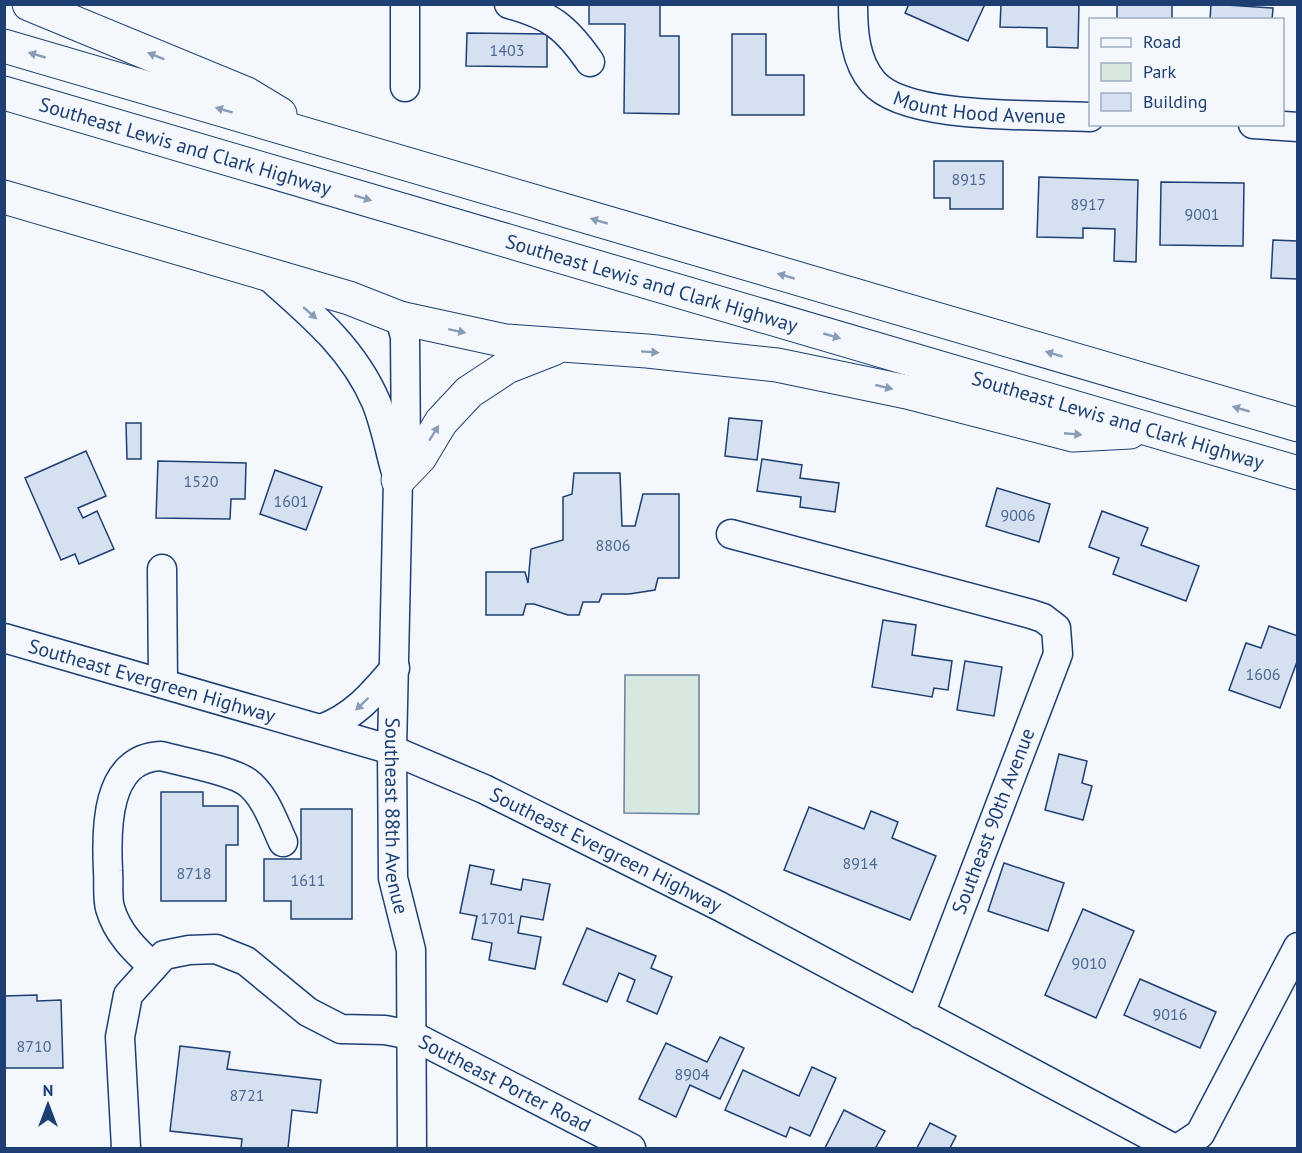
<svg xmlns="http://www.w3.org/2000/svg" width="1302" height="1153" viewBox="0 0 1302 1153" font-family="'PT Sans',sans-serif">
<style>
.green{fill:#d7e8df;stroke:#687fa3;stroke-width:1.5}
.building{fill:#d5e0f0;stroke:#1d3f73;stroke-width:1.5}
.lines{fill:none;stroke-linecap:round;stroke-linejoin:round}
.minor-casing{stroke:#1d3f73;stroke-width:31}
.major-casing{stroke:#1d3f73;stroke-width:35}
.highway-casing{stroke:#1d3f73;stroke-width:35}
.minor{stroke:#f4f7fb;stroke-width:28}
.major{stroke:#f4f7fb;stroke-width:33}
.highway{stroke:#f4f7fb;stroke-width:33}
.oneway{fill:#889bb7}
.labels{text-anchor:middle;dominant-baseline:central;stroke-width:4.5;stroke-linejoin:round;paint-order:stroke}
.number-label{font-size:16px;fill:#4b6792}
.street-label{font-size:20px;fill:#1d3f73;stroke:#f4f7fb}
</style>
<rect width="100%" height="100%" fill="#f4f7fb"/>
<path class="green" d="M 625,675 L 699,675 L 699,814 L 624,813 Z"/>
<g class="building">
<path d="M 589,4 L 660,4 L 660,36 L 679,36 L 679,114 L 624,113 L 625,24 L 589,24 Z"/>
<path d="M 909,4 L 985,4 L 968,41 L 905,13 Z"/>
<path d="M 1001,4 L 1079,4 L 1078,48 L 1047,47 L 1047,28 L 1000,27 Z"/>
<rect x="1117" y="4" width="55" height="16"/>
<path d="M 1211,4 L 1273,8 L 1272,20 L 1210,20 Z"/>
<path d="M 467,33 L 547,34 L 547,67 L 466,66 Z"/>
<path d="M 732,34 L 766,34 L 766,75 L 804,75 L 804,115 L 732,115 Z"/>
<path d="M 934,161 L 1003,161 L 1003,209 L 950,209 L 950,198 L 934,198 Z"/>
<path d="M 1039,177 L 1138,180 L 1136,262 L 1114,261 L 1115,229 L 1083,228 L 1083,238 L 1037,237 Z"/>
<path d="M 1161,182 L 1244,183 L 1243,246 L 1160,245 Z"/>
<path d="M 1273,240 L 1298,241 L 1298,279 L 1271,278 Z"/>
<path d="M 729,418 L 762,421 L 757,460 L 725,456 Z"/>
<path d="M 126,423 L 141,423 L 141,459 L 127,459 Z"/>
<path d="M 86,451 L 106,496 L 78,508 L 83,518 L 97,511 L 114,549 L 79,564 L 75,554 L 61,560 L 25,478 Z"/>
<path d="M 762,459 L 802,465 L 800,478 L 839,483 L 835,512 L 800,507 L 801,497 L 757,491 Z"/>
<path d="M 158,461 L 246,463 L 245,499 L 231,499 L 230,519 L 156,518 Z"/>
<path d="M 275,470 L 322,487 L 306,530 L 260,514 Z"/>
<path d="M 574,473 L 620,473 L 622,526 L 635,526 L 643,494 L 679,494 L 679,578 L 658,578 L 655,590 L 629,594 L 602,594 L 599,602 L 583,602 L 579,615 L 568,615 L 534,604 L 526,604 L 523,615 L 486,615 L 486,572 L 525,572 L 528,583 L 531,549 L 563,540 L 563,497 L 572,494 Z"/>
<path d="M 997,488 L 1050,504 L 1039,542 L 986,526 Z"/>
<path d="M 1102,511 L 1148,528 L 1141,545 L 1199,566 L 1186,601 L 1113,574 L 1119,558 L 1089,547 Z"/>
<path d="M 883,620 L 916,625 L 912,655 L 952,661 L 948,690 L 934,688 L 932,697 L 872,687 Z"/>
<path d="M 1269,626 L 1298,636 L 1298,659 L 1280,708 L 1229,690 L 1246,643 L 1261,648 Z"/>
<path d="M 965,661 L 1002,667 L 994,716 L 957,710 Z"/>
<path d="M 1059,754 L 1087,761 L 1082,783 L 1092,786 L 1083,820 L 1045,810 Z"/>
<path d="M 161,792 L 203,792 L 203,806 L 238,806 L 238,845 L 226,845 L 226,901 L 161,901 Z"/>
<path d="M 809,807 L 864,829 L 871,811 L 898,822 L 892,838 L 936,856 L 910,920 L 784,870 Z"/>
<path d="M 301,809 L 352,809 L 352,919 L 291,919 L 291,901 L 264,901 L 264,859 L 301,859 Z"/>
<path d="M 1004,863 L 1064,883 L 1048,931 L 988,911 Z"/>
<path d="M 470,865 L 494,870 L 491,884 L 521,890 L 523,879 L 550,884 L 543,920 L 521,916 L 518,933 L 541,937 L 535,969 L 489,960 L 492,943 L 472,939 L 477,916 L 460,913 Z"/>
<path d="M 1083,909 L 1134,931 L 1096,1018 L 1045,995 Z"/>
<path d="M 587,928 L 656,956 L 651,968 L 672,977 L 657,1014 L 627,1001 L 635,980 L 619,973 L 607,1002 L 563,984 Z"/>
<path d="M 1140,979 L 1216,1012 L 1200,1048 L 1124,1015 Z"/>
<path d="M 37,995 L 37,1001 L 61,1000 L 63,1068 L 4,1068 L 4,996 Z"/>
<path d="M 720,1037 L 744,1048 L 720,1099 L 690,1085 L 676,1117 L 639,1099 L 666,1043 L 707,1062 Z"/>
<path d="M 180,1046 L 230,1052 L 227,1069 L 321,1080 L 317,1113 L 292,1110 L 288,1148 L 241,1148 L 242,1139 L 170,1131 Z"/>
<path d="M 812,1067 L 836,1078 L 810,1136 L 790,1127 L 786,1137 L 725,1110 L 743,1070 L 799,1096 Z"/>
<path d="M 844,1110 L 885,1131 L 876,1147 L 879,1148 L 825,1148 Z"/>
<path d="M 930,1123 L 956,1136 L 950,1148 L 917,1148 Z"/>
</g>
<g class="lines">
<defs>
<g id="minor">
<path d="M 509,4 C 550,15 566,27 590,62"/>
<path id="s1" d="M 853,4 C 853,32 855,61 873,82 C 906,121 1040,114 1090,117"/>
<path d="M 405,87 L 405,4"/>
<path d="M 1253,124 L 1298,127"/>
<path d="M 266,274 C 310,313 353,348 376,402 C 385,424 389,447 395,469"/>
<path id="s2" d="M 400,318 L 405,337 L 406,453 L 398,480 L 392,750 L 393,878 L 411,950 L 412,1148"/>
<path d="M 731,534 L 1031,614 L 1043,618 L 1056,628 L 1058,654 L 920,1014"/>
<path d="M 162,569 L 163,683"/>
<path id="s3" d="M 4,638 L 392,750 L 484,789 L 719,906 L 1173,1148"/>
<path d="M 321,729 C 354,717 373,694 395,668"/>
<path d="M 153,967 C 135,950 117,933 110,908 C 107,897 109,882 108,871 C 106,830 105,758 161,756 C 183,762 230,770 247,782 C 265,795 274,823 283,842"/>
<path id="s4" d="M 126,1148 L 120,1037 L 128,995 L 164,955 L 189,950 L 216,949 L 246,961 L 308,1012 L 341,1029 L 385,1030 L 411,1035 L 631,1148"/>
<path d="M 1179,1148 L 1200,1134 L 1298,947"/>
</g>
<path id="major" d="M 4,197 L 349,298 L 400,318"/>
<g id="highway">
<path d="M 29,4 L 247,94 L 280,114"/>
<path d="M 4,46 L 1298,425"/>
<path id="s5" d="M 4,93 L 1298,473"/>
<path d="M 400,318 L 506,341 L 647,351 L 777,365 L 907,392 L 1073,435 L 1130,432"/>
<path d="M 398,480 L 420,457 L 441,422 L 469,392 L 507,367 L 553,349"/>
</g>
</defs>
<use href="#minor" class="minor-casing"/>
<use href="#major" class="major-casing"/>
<use href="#highway" class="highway-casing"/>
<use href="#minor" class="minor"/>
<use href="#major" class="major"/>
<use href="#highway" class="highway"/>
</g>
<defs><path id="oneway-solid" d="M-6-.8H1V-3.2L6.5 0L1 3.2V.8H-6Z" transform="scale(1.5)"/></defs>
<g class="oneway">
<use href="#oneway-solid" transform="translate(37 55) rotate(-164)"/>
<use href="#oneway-solid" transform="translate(156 56) rotate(-158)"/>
<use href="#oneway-solid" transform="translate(224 110) rotate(-164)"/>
<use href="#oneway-solid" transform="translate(363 198) rotate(16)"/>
<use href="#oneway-solid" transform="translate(599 221) rotate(-164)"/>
<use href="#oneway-solid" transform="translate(786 276) rotate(-164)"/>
<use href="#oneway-solid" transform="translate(310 313) rotate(41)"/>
<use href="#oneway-solid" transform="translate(457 331) rotate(12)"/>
<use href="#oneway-solid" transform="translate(832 336) rotate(16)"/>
<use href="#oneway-solid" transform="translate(650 352) rotate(4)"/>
<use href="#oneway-solid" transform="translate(1054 354) rotate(-164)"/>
<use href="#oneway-solid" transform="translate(884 387) rotate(13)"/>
<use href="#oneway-solid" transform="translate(1241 409) rotate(-164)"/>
<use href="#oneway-solid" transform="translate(434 433) rotate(-58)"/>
<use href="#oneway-solid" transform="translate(1073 434) rotate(5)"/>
<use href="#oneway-solid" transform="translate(362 704) rotate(136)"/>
</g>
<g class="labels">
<g class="number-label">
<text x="507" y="50">1403</text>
<text x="969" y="179">8915</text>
<text x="1088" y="204">8917</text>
<text x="1202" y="214">9001</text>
<text x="201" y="481">1520</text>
<text x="291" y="501">1601</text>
<text x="1018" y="515">9006</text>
<text x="613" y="545">8806</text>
<text x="1263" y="674">1606</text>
<text x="860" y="863">8914</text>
<text x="194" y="873">8718</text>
<text x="308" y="880">1611</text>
<text x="498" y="918">1701</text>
<text x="1089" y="963">9010</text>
<text x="1170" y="1014">9016</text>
<text x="34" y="1046">8710</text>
<text x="692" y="1074">8904</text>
<text x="247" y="1095">8721</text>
</g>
<g class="street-label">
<text stroke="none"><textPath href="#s1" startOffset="195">Mount Hood Avenue</textPath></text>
<text stroke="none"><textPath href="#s5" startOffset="189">Southeast Lewis and Clark Highway</textPath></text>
<text stroke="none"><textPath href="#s5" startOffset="675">Southeast Lewis and Clark Highway</textPath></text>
<text stroke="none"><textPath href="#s5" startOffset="1161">Southeast Lewis and Clark Highway</textPath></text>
<text stroke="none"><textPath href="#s3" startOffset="154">Southeast Evergreen Highway</textPath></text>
<text stroke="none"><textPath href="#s2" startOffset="500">Southeast 88th Avenue</textPath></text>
<text transform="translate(993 821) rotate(-69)">Southeast 90th Avenue</text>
<text stroke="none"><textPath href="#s3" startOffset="640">Southeast Evergreen Highway</textPath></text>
<text stroke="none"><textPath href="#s4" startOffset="586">Southeast Porter Road</textPath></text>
</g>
</g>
<rect width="1302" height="1153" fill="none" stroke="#1d3f73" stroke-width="12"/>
<rect x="1089" y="18" width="195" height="108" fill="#f4f7fb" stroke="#9eadc5" stroke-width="1.5"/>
<rect x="1101" y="38" width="30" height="9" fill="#f4f7fb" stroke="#9eadc5" stroke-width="1.5"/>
<text x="1143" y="48" font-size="18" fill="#1d3f73">Road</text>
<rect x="1101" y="63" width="30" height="18" fill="#d7e8df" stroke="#9eadc5" stroke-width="1.5"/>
<text x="1143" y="78" font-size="18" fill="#1d3f73">Park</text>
<rect x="1101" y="93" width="30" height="18" fill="#d5e0f0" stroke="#9eadc5" stroke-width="1.5"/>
<text x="1143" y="108" font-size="18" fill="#1d3f73">Building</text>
<g transform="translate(48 1105)" stroke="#f4f7fb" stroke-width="4.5" paint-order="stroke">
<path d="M0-4.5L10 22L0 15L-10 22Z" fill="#1d3f73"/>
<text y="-9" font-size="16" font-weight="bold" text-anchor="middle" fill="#1d3f73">N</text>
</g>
</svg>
